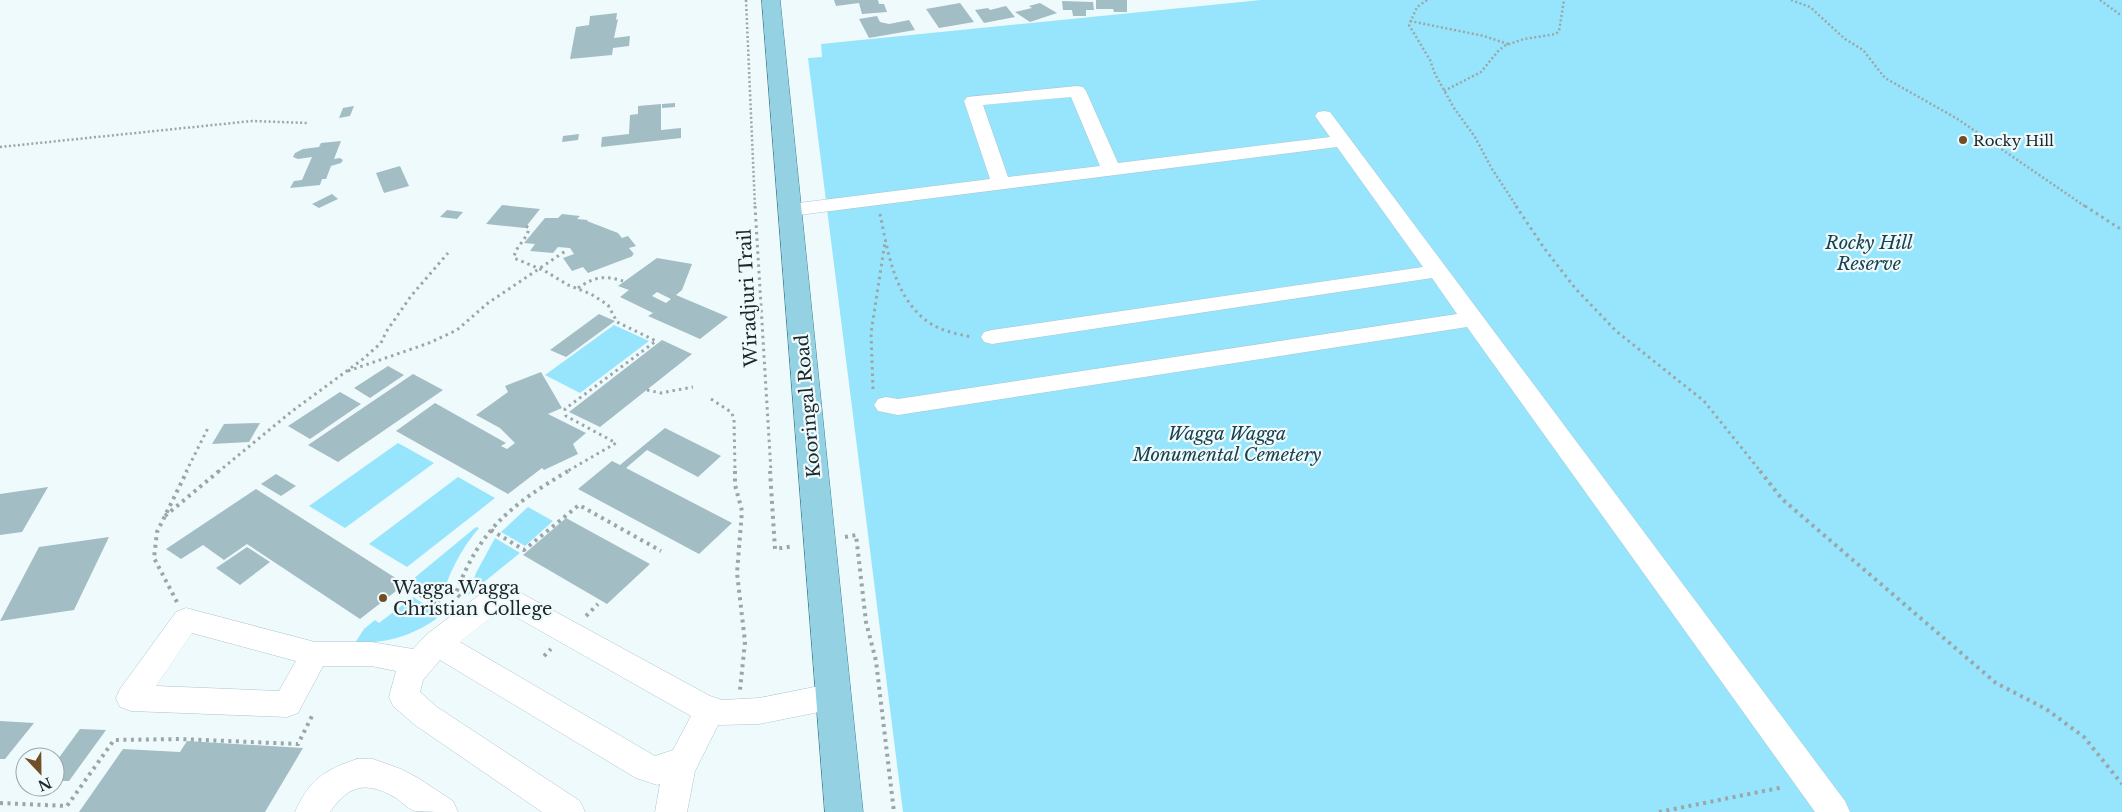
<svg xmlns="http://www.w3.org/2000/svg" width="2122" height="812" viewBox="0 0 2122 812" font-family="'Libre Baskerville',serif">
<style>
.green{fill:#96e5fc}
.building{fill:#a3bdc5;fill-rule:evenodd}
.lines{fill:none;stroke-linecap:round;stroke-linejoin:round}
.minor-casing{stroke:#acc6cf;stroke-width:1}
.major-casing{stroke:#3c8396;stroke-width:1}
.path-far2{stroke:#9ca6a9;stroke-width:2.5;stroke-dasharray:2 2.5;stroke-linecap:butt}
.path-far1{stroke:#9ca6a9;stroke-width:3;stroke-dasharray:2.5 4;stroke-linecap:butt}
.path{stroke:#9ca6a9;stroke-width:4;stroke-dasharray:3 4.5;stroke-linecap:butt}
.minor{fill:#fff;fill-rule:evenodd}
.major{fill:#94d2e3;fill-rule:evenodd}
.poi-dot{fill:#704e26;stroke:#effafd;stroke-width:2}
.labels{text-anchor:middle;dominant-baseline:central;stroke-width:4.5;stroke-linejoin:round;paint-order:stroke}
.far-poi-label{font-size:15px;fill:#1d272a;stroke:#effafd;text-anchor:start}
.park-label{font-size:18px;font-style:italic;fill:#1a414c;stroke:#effafd}
.street-label{font-size:18px;fill:#1d272a;stroke:#effafd}
.poi-label{font-size:18px;fill:#1d272a;stroke:#effafd;text-anchor:start}
</style>
<rect width="100%" height="100%" fill="#effafd"/>
<g class="green">
<path d="M 1261,0 L 2122,0 L 2122,812 L 903,812 L 808,58 L 822,57 L 821,44 Z"/>
<path d="M 614,325 L 649,341 L 580,393 L 545,375 Z"/>
<path d="M 398,443 L 434,463 L 345,528 L 309,506 Z"/>
<path d="M 458,477 L 495,498 L 407,567 L 369,544 Z"/>
<path d="M 528,507 L 553,521 L 525,546 L 501,532 Z"/>
<path d="M 476,527 L 479,528 C 460,550 448,575 440,603 L 407,584 Z"/>
<path d="M 495,538 L 520,553 L 468,595 L 476,573 Z"/>
<path d="M 413,597 L 437,612 L 436,619 C 410,637 386,643 355,643 L 364,629 L 375,620 L 379,623 Z"/>
</g>
<g class="building">
<path d="M 834,0 L 878,0 L 879,4 L 884,4 L 887,12 L 862,14 L 859,3 L 836,6 Z"/>
<path d="M 1096,0 L 1127,0 L 1127,12 L 1114,12 L 1113,9 L 1096,9 Z"/>
<path d="M 1062,1 L 1093,2 L 1094,10 L 1086,10 L 1086,16 L 1073,16 L 1072,10 L 1063,10 Z"/>
<path d="M 960,3 L 974,22 L 939,28 L 926,9 Z"/>
<path d="M 1040,3 L 1057,13 L 1030,22 L 1015,12 L 1032,8 L 1029,6 Z"/>
<path d="M 1006,6 L 1015,17 L 984,23 L 975,10 L 988,8 L 990,10 Z"/>
<path d="M 617,13 L 616,20 L 618,19 L 614,38 L 630,36 L 629,46 L 613,48 L 612,55 L 570,59 L 576,27 L 589,25 L 590,16 Z"/>
<path d="M 877,16 L 880,22 L 889,24 L 909,20 L 915,30 L 869,38 L 859,19 Z"/>
<path d="M 675,103 L 675,107 L 662,108 L 662,104 Z"/>
<path d="M 661,104 L 661,130 L 681,128 L 681,138 L 601,147 L 602,137 L 629,134 L 630,115 L 638,114 L 638,106 Z"/>
<path d="M 354,106 L 350,116 L 339,118 L 343,108 Z"/>
<path d="M 579,134 L 578,140 L 562,142 L 563,136 Z"/>
<path d="M 341,141 L 334,159 L 340,158 L 343,160 L 341,163 L 331,166 L 326,179 L 322,179 L 320,185 L 290,188 L 294,181 L 302,180 L 312,157 L 298,159 L 293,157 L 295,153 L 303,149 L 319,147 L 321,143 Z"/>
<path d="M 400,166 L 409,186 L 384,193 L 376,173 Z"/>
<path d="M 332,194 L 338,199 L 319,208 L 312,204 Z"/>
<path d="M 502,205 L 540,209 L 525,228 L 486,224 Z"/>
<path d="M 447,210 L 463,212 L 457,219 L 440,217 Z"/>
<path d="M 562,214 L 580,216 L 577,219 L 588,220 L 587,221 L 618,233 L 622,238 L 628,236 L 636,246 L 629,248 L 634,254 L 632,255 L 633,256 L 588,273 L 583,267 L 572,271 L 563,258 L 574,254 L 570,248 L 558,247 L 553,253 L 530,251 L 535,244 L 524,243 L 545,218 L 558,218 Z"/>
<path d="M 657,258 L 692,264 L 682,290 L 676,295 L 728,317 L 700,339 L 648,316 L 653,313 L 620,297 L 629,290 L 618,286 ZM 657,292 L 671,299 L 666,303 L 652,296 Z"/>
<path d="M 599,314 L 615,321 L 566,357 L 550,350 Z"/>
<path d="M 662,340 L 692,354 L 600,427 L 569,412 Z"/>
<path d="M 388,366 L 404,375 L 370,398 L 354,388 Z"/>
<path d="M 541,372 L 562,408 L 548,414 L 586,433 L 573,444 L 578,454 L 544,470 L 542,468 L 508,494 L 396,431 L 435,403 L 506,443 L 501,446 L 507,449 L 515,443 L 500,428 L 476,415 L 508,392 L 505,386 Z"/>
<path d="M 413,374 L 443,390 L 338,462 L 308,445 Z"/>
<path d="M 340,392 L 361,404 L 310,439 L 288,426 Z"/>
<path d="M 260,423 L 249,442 L 212,444 L 224,424 Z"/>
<path d="M 665,428 L 721,456 L 698,477 L 647,450 L 626,468 L 732,523 L 699,554 L 578,489 L 612,461 L 620,465 Z"/>
<path d="M 276,474 L 296,486 L 281,496 L 261,484 Z"/>
<path d="M 48,487 L 22,532 L 0,535 L 0,494 Z"/>
<path d="M 256,489 L 405,584 L 360,619 L 247,544 L 224,560 L 203,545 L 181,559 L 166,549 Z"/>
<path d="M 566,518 L 650,564 L 607,604 L 523,555 Z"/>
<path d="M 109,537 L 74,610 L 0,621 L 39,547 Z"/>
<path d="M 247,547 L 270,562 L 240,585 L 216,568 Z"/>
<path d="M 0,721 L 34,723 L 5,759 L 0,759 Z"/>
<path d="M 80,729 L 106,730 L 69,781 L 55,781 L 55,763 Z"/>
<path d="M 187,741 L 303,748 L 265,812 L 79,812 L 123,749 L 180,752 Z"/>
</g>
<g class="lines">
<defs>
<g id="minor">
<path d="M 1077,86 L 1083,87 L 1086,91 L 1118,163 L 1330,137 L 1315,116 L 1318,112 L 1324,111 L 1330,112 L 1845,801 L 1850,812 L 1815,812 L 1467,327 L 898,415 L 878,411 L 874,405 L 878,399 L 886,397 L 898,399 L 1457,314 L 1432,278 L 992,344 L 984,342 L 981,337 L 984,332 L 992,330 L 1423,267 L 1337,147 L 791,216 L 784,214 L 781,210 L 784,206 L 791,204 L 990,179 L 964,101 L 967,97 ZM 1071,97 L 1100,166 L 1008,177 L 983,105 Z"/>
<path d="M 500,584 L 510,587 L 710,696 L 722,700 L 759,698 L 834,683 L 845,687 L 849,696 L 845,705 L 834,709 L 759,724 L 718,725 L 695,771 L 687,812 L 655,812 L 660,784 L 657,785 L 636,778 L 440,660 L 423,680 L 420,692 L 437,707 L 580,801 L 585,812 L 542,812 L 415,725 L 393,706 L 389,697 L 396,671 L 371,666 L 323,666 L 298,713 L 287,717 L 131,711 L 120,707 L 116,698 L 120,689 L 176,612 L 186,608 L 315,642 L 371,642 L 413,649 L 427,634 L 490,587 ZM 502,609 L 691,716 L 673,750 L 655,756 L 460,642 ZM 192,633 L 296,661 L 279,691 L 156,686 Z"/>
<path d="M 357,759 L 373,759 L 401,769 L 418,778 L 453,801 L 458,812 C 448,812 424,812 415,811 C 408,809 402,802 396,798 C 367,781 349,784 330,812 L 295,812 C 309,780 324,770 357,759 Z"/>
</g>
<path id="major" d="M 762,0 L 780,0 L 863,812 L 825,812 Z"/>
</defs>
<use href="#minor" class="minor-casing"/>
<use href="#major" class="major-casing"/>
<g class="path-far2">
<path d="M 746,0 L 755,207"/>
<path d="M 1427,0 L 1417,7 L 1409,25 L 1430,60 L 1435,74 L 1454,108 L 1475,137 L 1492,169 L 1517,207"/>
<path d="M 1791,0 L 1810,7 L 1845,39 L 1863,50 L 1885,78 L 1956,118 L 2086,207"/>
<path d="M 2100,0 L 2122,16"/>
<path d="M 1410,21 L 1484,36 L 1508,44"/>
<path d="M 1444,91 L 1481,72 L 1499,50 L 1506,45 L 1524,39 L 1556,34 L 1559,31 L 1564,0"/>
<path d="M 0,147 L 252,121 L 307,123"/>
</g>
<g class="path-far1">
<path d="M 755,206 L 771,472"/>
<path d="M 1516,206 L 1544,248 L 1575,288 L 1616,331 L 1704,401 L 1761,472"/>
<path d="M 2085,206 L 2122,230"/>
<path d="M 880,214 C 888,252 894,297 928,322 C 941,331 957,334 972,337"/>
<path d="M 526,226 L 529,228 C 527,240 515,246 514,258 L 545,271 L 568,285 L 591,294 L 608,305 L 617,322 L 656,341 L 565,409 L 566,416 L 616,443 L 566,472"/>
<path d="M 578,288 C 594,277 604,275 623,281"/>
<path d="M 348,371 L 429,343 L 457,330 L 488,303 L 567,250"/>
<path d="M 873,389 L 871,333 L 885,242"/>
<path d="M 647,390 L 661,393 L 693,387"/>
<path d="M 711,399 L 731,412 L 734,418 L 735,472"/>
<path d="M 186,472 L 209,426"/>
<path d="M 218,472 L 291,412 L 363,359 L 381,343 L 386,332 L 411,296 L 448,253"/>
</g>
<g class="path">
<path d="M 735,471 L 735,485 L 742,511 L 737,573 L 745,642 L 740,690"/>
<path d="M 770,471 L 775,549 L 794,546"/>
<path d="M 1760,471 L 1782,499 L 1996,683 L 2046,709 L 2084,737 L 2122,784"/>
<path d="M 165,516 L 219,471"/>
<path d="M 491,530 L 524,550 L 579,505 L 661,551"/>
<path d="M 845,537 L 856,535 L 866,622 L 876,661 L 894,812"/>
<path d="M 407,587 L 444,609"/>
<path d="M 460,597 L 456,593 C 480,529 511,505 568,471"/>
<path d="M 177,602 L 154,558 L 157,532 L 187,471"/>
<path d="M 586,616 L 598,604"/>
<path d="M 544,656 L 551,649"/>
<path d="M 0,803 L 67,806 L 114,740 L 180,739 L 298,744 L 313,714"/>
<path d="M 1659,812 L 1784,787"/>
</g>
<use href="#minor" class="minor"/>
<use href="#major" class="major"/>
</g>
<g class="poi-dot">
<circle cx="1963" cy="140" r="5"/>
<circle cx="383" cy="598" r="5"/>
</g>
<g class="labels">
<g class="far-poi-label">
<text x="1973" y="140">Rocky Hill</text>
</g>
<g class="park-label">
<text x="1869" y="243">Rocky Hill<tspan x="1869" dy="21">Reserve</tspan></text>
<text x="1227" y="434">Wagga Wagga<tspan x="1227" dy="21">Monumental Cemetery</tspan></text>
</g>
<g class="street-label">
<text transform="translate(748 298) rotate(-93)">Wiradjuri Trail</text>
<text transform="translate(808 406) rotate(-95)">Kooringal Road</text>
</g>
<g class="poi-label">
<text x="393" y="588">Wagga Wagga<tspan x="393" dy="21">Christian College</tspan></text>
</g>
</g>
<g transform="translate(40 772) rotate(158)"><circle r="24" fill="#effafd" stroke="#9ba6a9"/>
<path d="M0-4L9 19L0 12L-9 19Z" fill="#704e26"/>
<text y="-8" font-size="14" font-weight="bold" text-anchor="middle" fill="#1d272a">N</text>
</g>
</svg>
